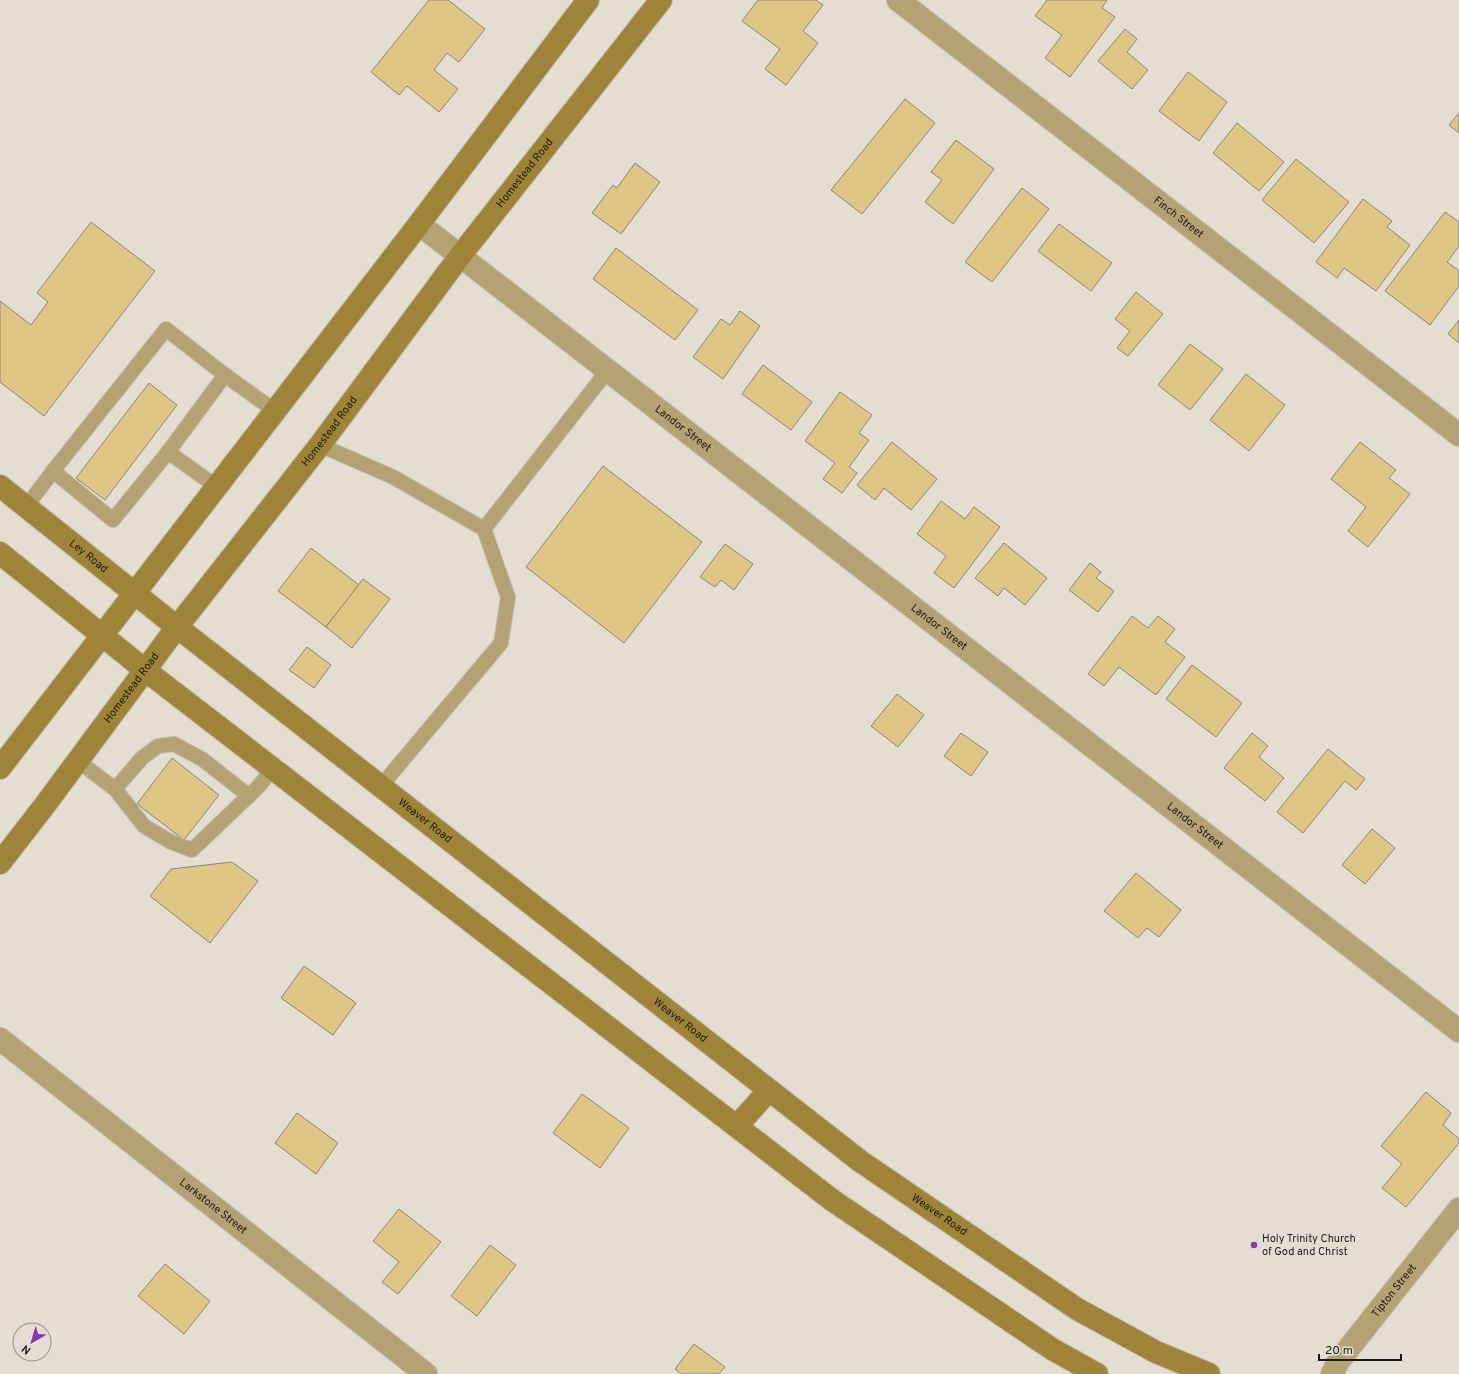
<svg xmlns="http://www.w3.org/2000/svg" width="1459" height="1374" viewBox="0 0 1459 1374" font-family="Overpass,sans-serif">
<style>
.building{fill:#e0c685;stroke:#898478}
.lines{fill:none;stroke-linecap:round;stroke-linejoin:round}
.service-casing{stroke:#bfbbaf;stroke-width:16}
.minor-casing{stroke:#bfbbaf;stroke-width:24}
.secondary-casing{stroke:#bfbbaf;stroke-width:24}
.service{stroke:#b4a273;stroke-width:14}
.minor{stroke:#b4a273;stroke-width:22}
.secondary{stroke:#9f8337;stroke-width:22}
.poi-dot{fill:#8438aa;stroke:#e3ded1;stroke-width:1.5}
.labels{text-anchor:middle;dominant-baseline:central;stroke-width:3;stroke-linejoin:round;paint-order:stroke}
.street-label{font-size:11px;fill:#1d1b16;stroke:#e3ded1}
.poi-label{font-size:11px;fill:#1d1b16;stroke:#e3ded1;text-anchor:start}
</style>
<rect width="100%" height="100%" fill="#e3ded1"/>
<g class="building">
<path d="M 429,0 L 448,0 L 485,29 L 459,62 L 447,53 L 434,70 L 458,89 L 439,112 L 407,86 L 399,95 L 371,72 Z"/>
<path d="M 758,0 L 816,0 L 823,5 L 803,31 L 818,43 L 786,85 L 765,69 L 780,49 L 742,21 Z"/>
<path d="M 1047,0 L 1107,0 L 1102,8 L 1115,17 L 1070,77 L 1045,58 L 1062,35 L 1035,16 Z"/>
<path d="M 1125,29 L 1137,39 L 1127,52 L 1148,70 L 1132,89 L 1098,61 Z"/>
<path d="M 1188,72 L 1227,102 L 1199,141 L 1159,111 Z"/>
<path d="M 905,99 L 935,123 L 862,214 L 831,190 Z"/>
<path d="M 1459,113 L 1459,133 L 1449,125 Z"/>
<path d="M 1237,123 L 1284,162 L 1259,191 L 1213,153 Z"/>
<path d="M 956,140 L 994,169 L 953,224 L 925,202 L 942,180 L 931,172 Z"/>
<path d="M 1296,159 L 1349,202 L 1314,243 L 1262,200 Z"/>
<path d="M 635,163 L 660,182 L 621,234 L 592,213 L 613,185 L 617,188 Z"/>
<path d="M 1022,188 L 1049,209 L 992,282 L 965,262 Z"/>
<path d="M 1363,199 L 1392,221 L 1387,227 L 1410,245 L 1376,291 L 1344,268 L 1337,278 L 1316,262 Z"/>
<path d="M 1445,212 L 1459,222 L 1459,246 L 1447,262 L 1459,271 L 1459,286 L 1430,325 L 1385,291 Z"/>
<path d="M 91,222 L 155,271 L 44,416 L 0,382 L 0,301 L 31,325 L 48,302 L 37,293 Z"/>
<path d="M 1059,224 L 1112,263 L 1091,291 L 1038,251 Z"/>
<path d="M 616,248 L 698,310 L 675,340 L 593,279 Z"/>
<path d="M 1136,292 L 1163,314 L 1128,356 L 1117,348 L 1130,331 L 1115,319 Z"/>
<path d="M 740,311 L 760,326 L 723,379 L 693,357 L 721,319 L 730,325 Z"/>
<path d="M 1459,320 L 1459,343 L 1448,334 Z"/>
<path d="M 1190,344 L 1223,369 L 1190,410 L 1158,385 Z"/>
<path d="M 763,365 L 812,402 L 791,430 L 742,394 Z"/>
<path d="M 1246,374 L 1285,405 L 1249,451 L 1210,420 Z"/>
<path d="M 149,383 L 177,405 L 105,500 L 76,478 Z"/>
<path d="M 840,392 L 872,415 L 859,433 L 869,440 L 849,467 L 857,473 L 842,493 L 823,479 L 835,463 L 805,441 Z"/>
<path d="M 892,442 L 937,479 L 911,510 L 884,488 L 875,500 L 857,485 Z"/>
<path d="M 1360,442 L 1396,470 L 1389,478 L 1410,494 L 1368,547 L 1348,531 L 1366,507 L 1331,479 Z"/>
<path d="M 603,466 L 702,542 L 624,643 L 526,567 Z"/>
<path d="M 941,501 L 965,519 L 974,507 L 1000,527 L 954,588 L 934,573 L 946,556 L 917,534 Z"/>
<path d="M 1004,543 L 1047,578 L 1025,605 L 1004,588 L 998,596 L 975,578 Z"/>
<path d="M 725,544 L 753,564 L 734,590 L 721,580 L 715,587 L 700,577 Z"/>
<path d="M 311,548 L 359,585 L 326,627 L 278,591 Z"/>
<path d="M 1090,563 L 1101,572 L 1096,578 L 1114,591 L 1098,612 L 1069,590 Z"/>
<path d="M 363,579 L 390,599 L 352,648 L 326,627 Z"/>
<path d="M 1132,616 L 1148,628 L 1158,616 L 1175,629 L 1165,642 L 1185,657 L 1156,695 L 1119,667 L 1104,686 L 1088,674 Z"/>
<path d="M 307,647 L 331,665 L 314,688 L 289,670 Z"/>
<path d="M 1192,665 L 1242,703 L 1216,737 L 1166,699 Z"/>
<path d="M 897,694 L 924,715 L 898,747 L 871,726 Z"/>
<path d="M 961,733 L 988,752 L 971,776 L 944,756 Z"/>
<path d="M 1252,733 L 1268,746 L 1259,757 L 1284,778 L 1265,801 L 1224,768 Z"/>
<path d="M 1328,749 L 1365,779 L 1356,790 L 1345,781 L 1303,833 L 1277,812 Z"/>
<path d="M 172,758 L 219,795 L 184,840 L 137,804 Z"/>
<path d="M 1372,829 L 1395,848 L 1365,884 L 1342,865 Z"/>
<path d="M 232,862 L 258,881 L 210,943 L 150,896 L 171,869 Z"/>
<path d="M 1136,873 L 1181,910 L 1159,937 L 1147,928 L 1138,938 L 1104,911 Z"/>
<path d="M 304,966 L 356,1003 L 333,1035 L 281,998 Z"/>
<path d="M 1426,1092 L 1451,1113 L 1443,1125 L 1459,1139 L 1459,1143 L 1406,1207 L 1382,1188 L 1402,1164 L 1381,1146 Z"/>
<path d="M 582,1094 L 629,1128 L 600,1168 L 553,1133 Z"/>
<path d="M 297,1113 L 338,1143 L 316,1174 L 275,1143 Z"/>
<path d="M 399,1209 L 441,1242 L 398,1294 L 382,1282 L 399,1262 L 373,1241 Z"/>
<path d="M 490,1245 L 516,1265 L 477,1316 L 451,1296 Z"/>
<path d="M 165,1264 L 210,1301 L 184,1334 L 138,1296 Z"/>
<path d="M 694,1344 L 725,1367 L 719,1374 L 681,1374 L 675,1369 Z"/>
</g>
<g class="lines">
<defs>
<g id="service">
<path d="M 320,445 L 393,477 L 484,529"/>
<path d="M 168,452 L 217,487"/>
<path d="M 53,471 L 166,329 L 225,375"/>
<path d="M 26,507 L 53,471 L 113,520 L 168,452 L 225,375 L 275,411"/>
<path d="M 78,761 L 115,789 L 144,826 L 171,842 L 192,850 L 259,786 L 273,768"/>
<path d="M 381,786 L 501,643 L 508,597 L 484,529 L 608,370"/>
<path d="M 115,789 L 142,758 L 158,746 L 174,744 L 202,759 L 249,796"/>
</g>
<g id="minor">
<path id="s1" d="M 898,0 L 1459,435"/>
<path id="s2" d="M 419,224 L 1459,1031"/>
<path id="s3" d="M 0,1039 L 426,1374"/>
<path id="s4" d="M 1332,1374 L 1338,1362 L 1459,1209"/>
</g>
<g id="secondary">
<path id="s5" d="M 0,486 L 177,627 L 860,1161 L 1077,1309 L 1156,1352 L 1209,1374"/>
<path d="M 0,553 L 145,670 L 832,1200 L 1052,1349 L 1097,1374"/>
<path d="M 0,768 L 419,224 L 588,0"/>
<path id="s6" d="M 0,863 L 45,805 L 177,627 L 320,445 L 460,256 L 661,0"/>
<path d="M 737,1126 L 769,1090"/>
</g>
</defs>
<use href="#service" class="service-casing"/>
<use href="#minor" class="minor-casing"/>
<use href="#secondary" class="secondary-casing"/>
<use href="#service" class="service"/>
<use href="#minor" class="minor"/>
<use href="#secondary" class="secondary"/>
</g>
<circle class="poi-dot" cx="1254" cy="1245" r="4"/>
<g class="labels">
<g class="street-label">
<text stroke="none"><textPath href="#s6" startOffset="867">Homestead Road</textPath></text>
<text stroke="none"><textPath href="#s1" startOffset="355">Finch Street</textPath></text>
<text stroke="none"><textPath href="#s2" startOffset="334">Landor Street</textPath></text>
<text stroke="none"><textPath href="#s6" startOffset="543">Homestead Road</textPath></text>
<text stroke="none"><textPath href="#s5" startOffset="113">Ley Road</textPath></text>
<text stroke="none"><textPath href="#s2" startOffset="658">Landor Street</textPath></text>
<text stroke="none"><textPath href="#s6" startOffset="219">Homestead Road</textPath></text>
<text stroke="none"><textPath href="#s5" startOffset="541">Weaver Road</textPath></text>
<text stroke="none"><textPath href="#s2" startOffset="982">Landor Street</textPath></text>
<text stroke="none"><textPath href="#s5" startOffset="865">Weaver Road</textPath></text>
<text stroke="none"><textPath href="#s3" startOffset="271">Larkstone Street</textPath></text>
<text stroke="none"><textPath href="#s5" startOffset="1189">Weaver Road</textPath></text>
<text stroke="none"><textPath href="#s4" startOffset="104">Tipton Street</textPath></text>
</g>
<g class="poi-label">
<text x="1262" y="1239">Holy Trinity Church<tspan x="1262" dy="13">of God and Christ</tspan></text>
</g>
</g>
<g transform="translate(32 1342) rotate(218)"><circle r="19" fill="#e3ded1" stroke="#949086"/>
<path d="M0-3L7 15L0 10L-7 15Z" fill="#8438aa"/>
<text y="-6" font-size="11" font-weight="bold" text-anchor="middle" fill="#1d1b16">N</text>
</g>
<path d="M1319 1354v6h82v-6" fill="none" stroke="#1d1b16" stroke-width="2"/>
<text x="1325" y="1354" font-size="12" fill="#1d1b16" stroke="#e3ded1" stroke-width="3" paint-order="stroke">20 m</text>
</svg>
